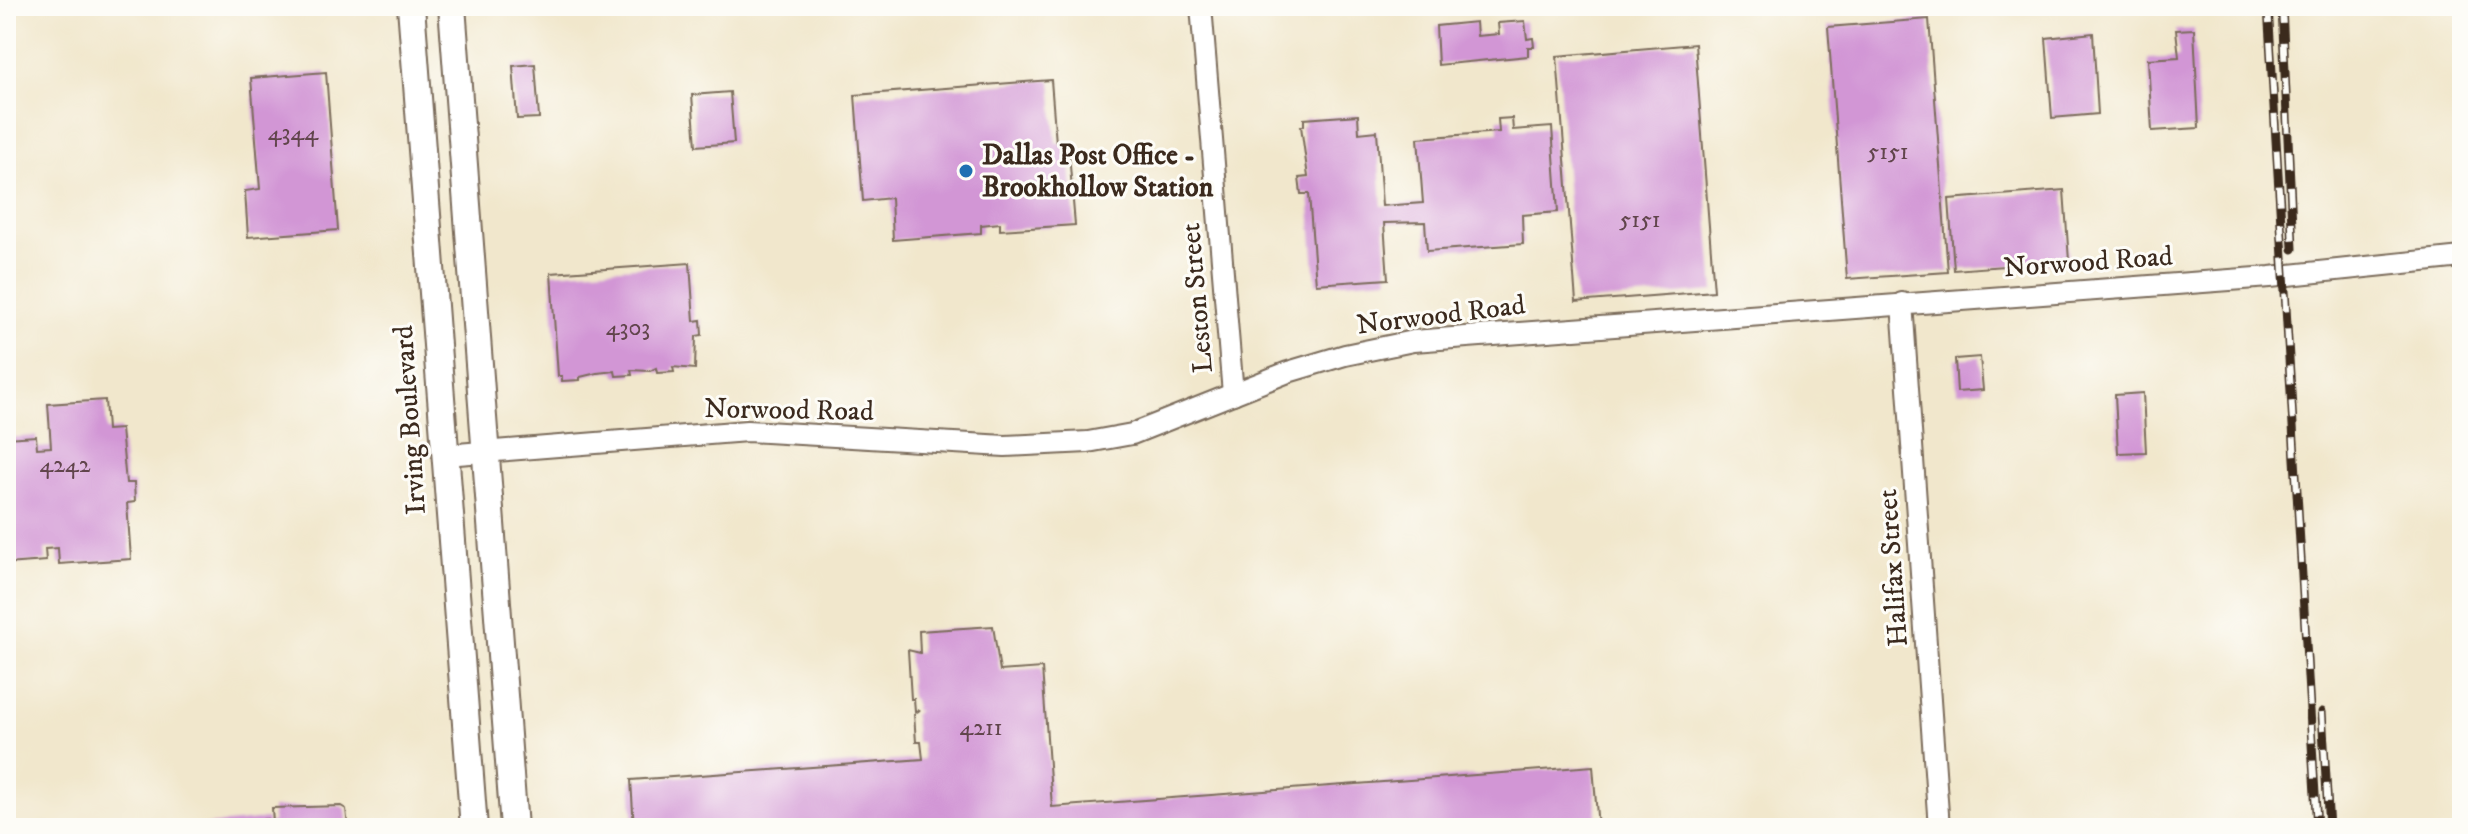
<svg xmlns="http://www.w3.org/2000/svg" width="2468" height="834" viewBox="0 0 2468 834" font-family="'IM FELL DW Pica',serif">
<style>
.building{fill:#d296d5}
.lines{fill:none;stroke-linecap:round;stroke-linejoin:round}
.minor-casing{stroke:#7b6c5b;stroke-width:24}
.major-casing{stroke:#7b6c5b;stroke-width:30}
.minor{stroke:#fff;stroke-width:20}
.major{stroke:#fff;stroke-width:26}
.rail-casing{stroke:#3b2a1e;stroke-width:9}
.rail{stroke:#fdfcf7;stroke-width:6;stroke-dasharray:18;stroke-linecap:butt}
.poi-dot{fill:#1f6fb2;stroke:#fdfcf7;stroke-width:3}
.labels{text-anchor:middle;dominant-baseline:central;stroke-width:6;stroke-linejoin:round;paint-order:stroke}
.number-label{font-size:24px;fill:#61454c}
.poi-label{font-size:28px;font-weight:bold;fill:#3b2a1e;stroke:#fdfcf7;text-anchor:start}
.street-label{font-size:28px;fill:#3b2a1e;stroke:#fdfcf7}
</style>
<rect width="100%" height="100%" fill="#fdfcf7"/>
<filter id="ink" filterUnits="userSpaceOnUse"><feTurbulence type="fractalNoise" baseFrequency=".0125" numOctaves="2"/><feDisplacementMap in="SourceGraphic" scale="16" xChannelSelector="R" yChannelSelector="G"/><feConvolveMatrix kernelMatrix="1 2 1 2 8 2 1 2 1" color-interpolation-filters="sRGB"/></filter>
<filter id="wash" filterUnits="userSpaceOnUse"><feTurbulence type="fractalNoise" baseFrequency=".006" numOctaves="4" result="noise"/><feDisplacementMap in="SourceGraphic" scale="32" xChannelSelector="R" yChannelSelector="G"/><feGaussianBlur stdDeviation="1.8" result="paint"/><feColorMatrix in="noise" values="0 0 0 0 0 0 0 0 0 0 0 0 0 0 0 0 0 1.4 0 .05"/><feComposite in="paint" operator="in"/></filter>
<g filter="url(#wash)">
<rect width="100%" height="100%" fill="#f1e7cc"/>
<g id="blocks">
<g class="building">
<path d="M 1929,19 L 1948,272 L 1847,279 L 1828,27 Z"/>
<path d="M 1525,21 L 1527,39 L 1533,38 L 1534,47 L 1528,47 L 1528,56 L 1438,65 L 1436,26 L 1476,22 L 1477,36 L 1499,34 L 1498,23 Z"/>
<path d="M 2194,29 L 2199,128 L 2152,131 L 2148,59 L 2179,57 L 2176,30 Z"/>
<path d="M 2093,33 L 2098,114 L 2052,118 L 2046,38 Z"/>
<path d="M 1695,44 L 1714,291 L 1576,302 L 1557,56 Z"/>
<path d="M 535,64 L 539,118 L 517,119 L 513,66 Z"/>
<path d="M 326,72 L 338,230 L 248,237 L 245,191 L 260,189 L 251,78 Z"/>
<path d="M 1051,80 L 1056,143 L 1068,142 L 1075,225 L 1000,230 L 1000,223 L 981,225 L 981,233 L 893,240 L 891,198 L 863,201 L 855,95 Z"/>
<path d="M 730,92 L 734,143 L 696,146 L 692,95 Z"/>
<path d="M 1358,115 L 1359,133 L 1377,131 L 1382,206 L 1423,203 L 1418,138 L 1499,132 L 1498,119 L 1512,118 L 1513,130 L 1552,127 L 1558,212 L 1522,215 L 1523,244 L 1427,251 L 1425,222 L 1384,223 L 1388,279 L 1316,284 L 1309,194 L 1301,194 L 1299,178 L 1308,177 L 1301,126 L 1304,126 L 1304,119 Z"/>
<path d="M 2064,190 L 2069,261 L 1954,270 L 1949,199 Z"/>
<path d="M 690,263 L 694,321 L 701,320 L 702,335 L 696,336 L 695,369 L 673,367 L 674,372 L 657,373 L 656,368 L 650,371 L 631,370 L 632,375 L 616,376 L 615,371 L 597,373 L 580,377 L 580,380 L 562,381 L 562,376 L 558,376 L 551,273 Z"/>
<path d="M 1980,357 L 1983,390 L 1957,392 L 1955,359 Z"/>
<path d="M 2143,393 L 2146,452 L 2118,453 L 2115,395 Z"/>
<path d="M 105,400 L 107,430 L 121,429 L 126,483 L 134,483 L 135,502 L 127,503 L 131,559 L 59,564 L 58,548 L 45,549 L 46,561 L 6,564 L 6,438 L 36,436 L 37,448 L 51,447 L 48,404 Z"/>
<path d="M 993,626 L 1000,671 L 1042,668 L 1052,807 L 1593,766 L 1598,828 L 634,828 L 631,780 L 923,759 L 921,742 L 916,742 L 914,714 L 920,710 L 915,711 L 914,699 L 911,699 L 908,650 L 920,653 L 919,631 Z"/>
<path d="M 341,806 L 346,809 L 348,828 L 177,828 L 267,819 L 267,823 L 273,823 L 272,808 Z"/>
</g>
</g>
</g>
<g filter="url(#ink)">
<use href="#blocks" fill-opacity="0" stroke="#7b6c5b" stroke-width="2"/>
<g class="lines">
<defs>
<g id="minor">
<path d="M 1201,6 L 1233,394"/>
<path d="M 1902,303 L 1939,828"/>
<path d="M 445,455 L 747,431 L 1005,446 L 1088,442 L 1132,434 L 1288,372 L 1345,355 L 1413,341 L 2270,277 L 2462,257"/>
</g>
<g id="major">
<path d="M 411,6 L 474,828"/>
<path d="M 452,6 L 514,828"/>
</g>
</defs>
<use href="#minor" class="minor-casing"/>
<use href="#major" class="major-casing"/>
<use href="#minor" class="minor"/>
<use href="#major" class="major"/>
<defs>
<g id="rail">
<path d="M 2268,6 L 2317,828"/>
<path d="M 2282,6 L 2293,249"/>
<path d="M 2322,712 L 2329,828"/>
</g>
</defs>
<use href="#rail" class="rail-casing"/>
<use href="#rail" class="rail"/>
</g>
</g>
<circle class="poi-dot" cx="966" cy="171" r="8"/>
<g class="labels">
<g class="number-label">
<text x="293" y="133">4344</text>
<text x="1888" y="152">5151</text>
<text x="1640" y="220">5151</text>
<text x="628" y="328">4303</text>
<text x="65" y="465">4242</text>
<text x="981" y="728">4211</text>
</g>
<g class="poi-label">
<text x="982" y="155">Dallas Post Office -<tspan x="982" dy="32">Brookhollow Station</tspan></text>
</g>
<g class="street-label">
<text transform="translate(2088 262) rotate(-4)">Norwood Road</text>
<text transform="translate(1197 298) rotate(-95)">Leston Street</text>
<text transform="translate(1441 315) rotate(-7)">Norwood Road</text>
<text transform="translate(789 410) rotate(1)">Norwood Road</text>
<text transform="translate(410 420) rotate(-94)">Irving Boulevard</text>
<text transform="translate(1893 568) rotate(-94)">Halifax Street</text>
</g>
</g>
<rect width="2468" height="834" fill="none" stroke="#fdfcf7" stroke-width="32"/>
</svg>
